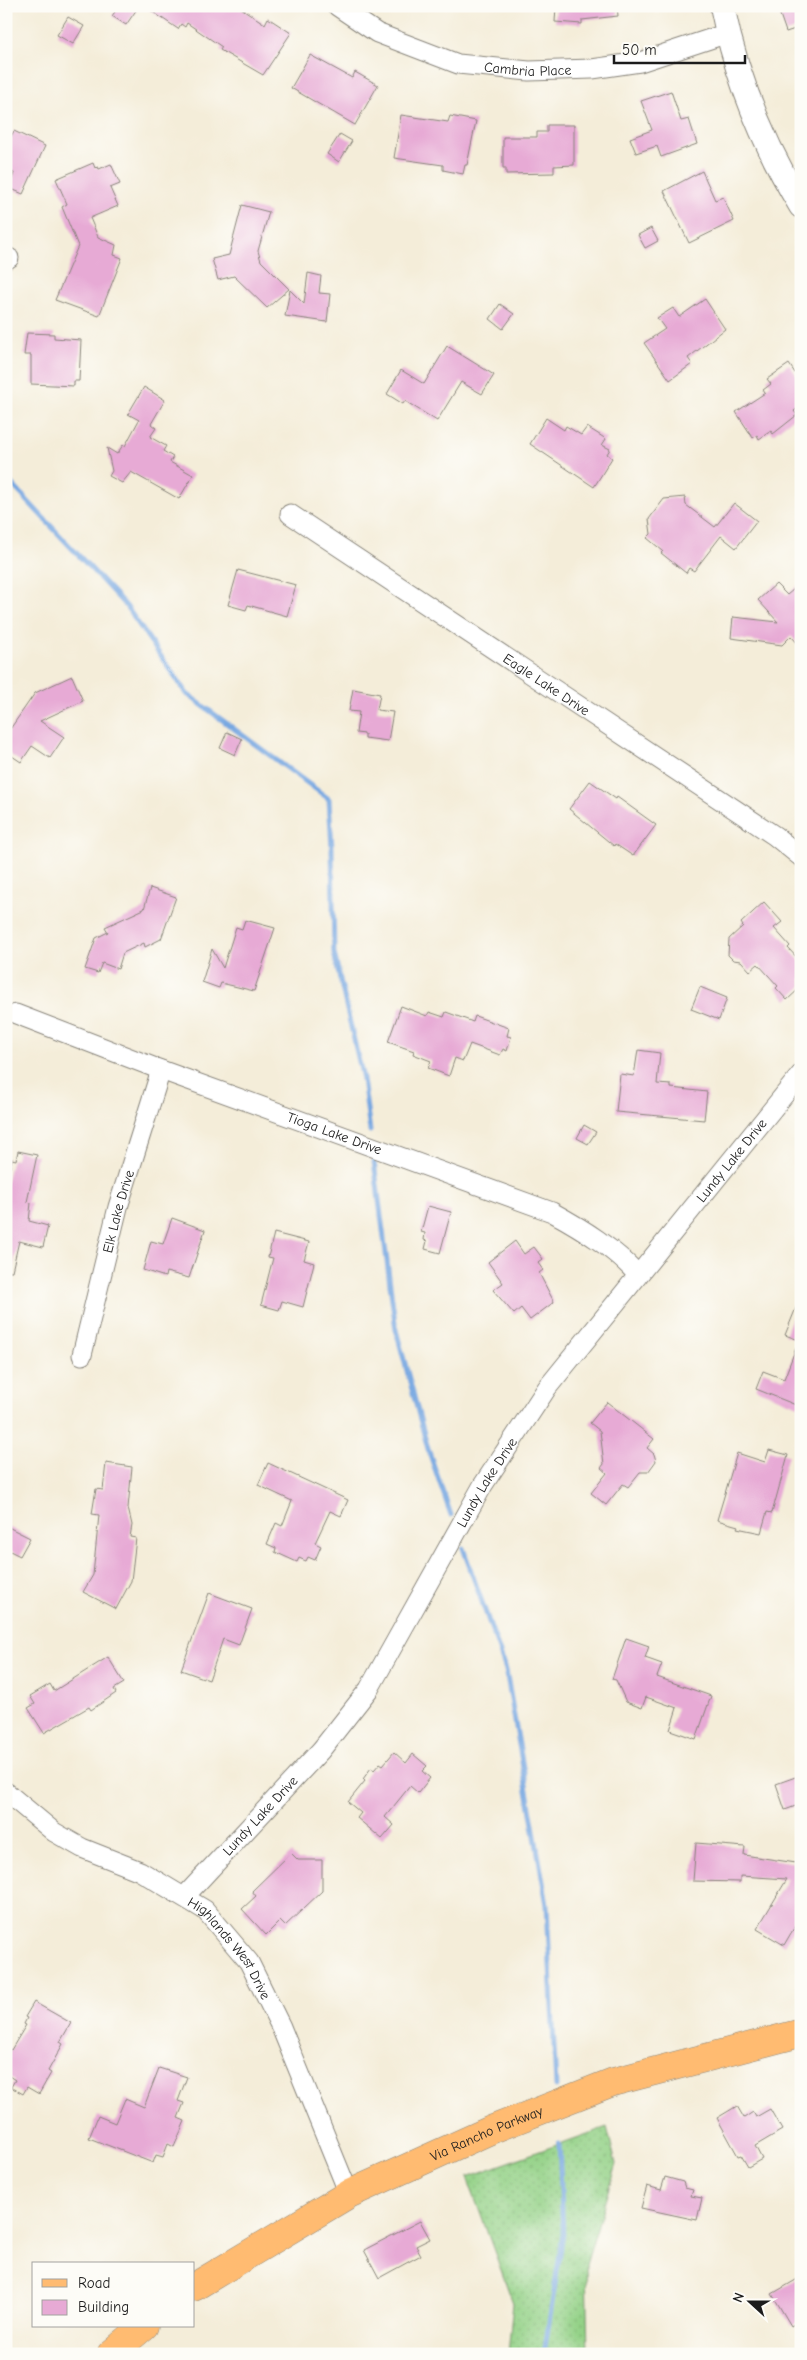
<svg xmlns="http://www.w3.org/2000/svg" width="807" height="2360" viewBox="0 0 807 2360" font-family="'Comic Neue',sans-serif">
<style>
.grass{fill:url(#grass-dots);stroke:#587651}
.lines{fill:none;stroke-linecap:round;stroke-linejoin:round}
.stream{stroke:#77a7e1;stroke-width:5}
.building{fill:#e7aad5}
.minor-casing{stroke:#88847a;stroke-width:21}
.tertiary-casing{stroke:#88847a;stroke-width:26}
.primary-casing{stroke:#88847a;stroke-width:29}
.minor{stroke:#fff;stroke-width:19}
.tertiary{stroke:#fff;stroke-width:24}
.primary{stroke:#ffbb71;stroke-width:28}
.labels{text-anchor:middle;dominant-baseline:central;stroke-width:5;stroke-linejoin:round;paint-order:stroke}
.street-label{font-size:14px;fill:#1c1c1c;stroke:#fdfcf7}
</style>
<defs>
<pattern id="grass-dots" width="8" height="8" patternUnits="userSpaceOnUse" patternTransform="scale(1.25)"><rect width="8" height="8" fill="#93d186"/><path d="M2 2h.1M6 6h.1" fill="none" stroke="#7eb373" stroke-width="1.8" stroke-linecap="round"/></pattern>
</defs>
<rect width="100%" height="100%" fill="#fdfcf7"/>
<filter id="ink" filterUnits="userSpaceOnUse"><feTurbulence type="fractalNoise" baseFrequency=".02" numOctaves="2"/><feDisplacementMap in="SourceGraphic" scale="10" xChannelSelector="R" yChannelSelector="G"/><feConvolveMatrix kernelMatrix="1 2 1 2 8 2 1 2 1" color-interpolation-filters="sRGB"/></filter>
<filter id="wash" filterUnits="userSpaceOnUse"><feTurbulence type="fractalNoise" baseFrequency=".0096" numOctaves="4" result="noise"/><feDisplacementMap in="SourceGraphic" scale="20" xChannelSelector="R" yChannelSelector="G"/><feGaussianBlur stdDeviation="1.12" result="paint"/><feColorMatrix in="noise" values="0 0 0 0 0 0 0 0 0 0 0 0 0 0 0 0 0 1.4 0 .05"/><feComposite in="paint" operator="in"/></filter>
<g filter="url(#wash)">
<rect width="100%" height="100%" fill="#f4edd9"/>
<path class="grass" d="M 607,2127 L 616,2164 L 586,2265 L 588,2354 L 508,2354 L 513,2303 L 467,2177 Z"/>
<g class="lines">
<g class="stream">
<path d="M 7,479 L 126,606 L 187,694 L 329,799 L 332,848 L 334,953 L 363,1079 L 370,1131"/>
<path d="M 374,1162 L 396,1330 L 428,1449 L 451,1515"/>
<path d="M 463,1548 L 506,1670 L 547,1905 L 556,2086"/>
<path d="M 544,2354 L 563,2234 L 559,2143"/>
</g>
</g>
<g id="blocks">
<g class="building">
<path d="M 119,6 L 139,6 L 126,25 L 112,16 Z"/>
<path d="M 144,6 L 238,6 L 265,24 L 268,18 L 291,33 L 263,75 L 220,50 L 222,47 L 187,23 L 185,27 L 181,24 L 178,29 Z"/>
<path d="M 556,6 L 617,6 L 618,16 L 582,20 L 582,24 L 555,22 Z"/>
<path d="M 777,6 L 801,6 L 801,27 L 786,32 Z"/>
<path d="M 68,17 L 84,26 L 73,44 L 57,35 Z"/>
<path d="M 310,55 L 352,78 L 355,72 L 378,85 L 355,125 L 291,88 Z"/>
<path d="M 671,91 L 681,121 L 689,119 L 697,144 L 661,157 L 657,146 L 636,153 L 630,138 L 652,130 L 641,101 Z"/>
<path d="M 401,115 L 448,122 L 450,116 L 476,121 L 467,165 L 465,165 L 463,174 L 443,170 L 443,165 L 394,158 Z"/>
<path d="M 547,125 L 574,125 L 574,165 L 554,166 L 554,173 L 506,174 L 506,168 L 503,168 L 503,137 L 537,137 L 537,132 L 547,132 Z"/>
<path d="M 14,131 L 45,146 L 23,194 L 9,188 L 14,173 L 6,168 L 6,136 L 10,138 Z"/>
<path d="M 340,134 L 352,141 L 339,162 L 327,154 Z"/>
<path d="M 93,163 L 95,168 L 98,167 L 99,169 L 111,164 L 120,184 L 110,188 L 118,206 L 90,218 L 98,237 L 116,245 L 114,255 L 122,258 L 99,316 L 55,300 L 78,246 L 62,207 L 67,204 L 56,179 Z"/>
<path d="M 702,171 L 715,200 L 723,197 L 734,221 L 689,243 L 664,191 Z"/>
<path d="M 242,205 L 269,212 L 258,251 L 261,261 L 289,289 L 267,308 L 234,276 L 218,280 L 212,259 L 229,255 Z"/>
<path d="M 651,228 L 658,241 L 645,248 L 638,235 Z"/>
<path d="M 308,273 L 321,276 L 319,293 L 330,294 L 327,322 L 285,316 L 290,290 L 304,304 Z"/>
<path d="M 705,299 L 725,329 L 688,358 L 692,364 L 670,380 L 644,343 L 665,329 L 657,318 L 673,308 L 679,317 Z"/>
<path d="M 500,304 L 514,314 L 503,329 L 490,319 Z"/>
<path d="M 27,333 L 54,334 L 54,338 L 81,340 L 79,381 L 74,381 L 74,386 L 31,384 L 31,355 L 24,355 Z"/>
<path d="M 447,346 L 494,375 L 482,394 L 461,382 L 437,421 L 405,401 L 403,404 L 387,394 L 401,370 L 424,384 Z"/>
<path d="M 789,364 L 801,382 L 801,406 L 794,411 L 797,415 L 773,434 L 771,431 L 759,439 L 757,435 L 753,438 L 736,412 L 765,393 L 763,390 L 771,384 L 767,379 Z"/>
<path d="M 144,387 L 165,400 L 151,424 L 156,428 L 150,437 L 166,446 L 163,451 L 173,457 L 170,462 L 193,475 L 179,499 L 131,472 L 122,483 L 109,476 L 112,471 L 107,448 L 117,454 L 123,445 L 125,446 L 139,420 L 128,414 Z"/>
<path d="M 546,418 L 564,430 L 566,426 L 581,435 L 587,427 L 606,439 L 602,445 L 610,449 L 607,454 L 612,458 L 594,487 L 530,444 Z"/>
<path d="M 685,497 L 686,505 L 715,527 L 734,503 L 757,521 L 736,548 L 721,536 L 694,571 L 689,568 L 686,573 L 661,553 L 663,551 L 647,538 L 651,534 L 649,519 L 664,499 Z"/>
<path d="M 238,570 L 296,585 L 287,616 L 248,605 L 246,610 L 228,605 Z"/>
<path d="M 801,583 L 801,647 L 791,636 L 782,645 L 731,638 L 733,617 L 778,622 L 758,600 L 776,584 L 787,595 Z"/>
<path d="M 72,676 L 83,701 L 40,721 L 64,737 L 50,758 L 32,746 L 21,762 L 6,752 L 6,735 L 35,693 Z"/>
<path d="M 353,689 L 380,694 L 377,710 L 393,712 L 388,741 L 365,738 L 365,734 L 356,733 L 359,712 L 349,711 Z"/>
<path d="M 227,732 L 242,739 L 235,755 L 220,748 Z"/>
<path d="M 590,781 L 616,799 L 617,797 L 656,825 L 633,856 L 615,844 L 614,846 L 569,809 Z"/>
<path d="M 150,888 L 176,897 L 161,939 L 145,947 L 144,943 L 123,953 L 118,969 L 102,963 L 98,973 L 85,969 L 96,938 L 108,932 L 105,927 L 144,909 Z"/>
<path d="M 764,902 L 782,922 L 774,928 L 790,946 L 788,948 L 801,962 L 801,987 L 787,1000 L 776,988 L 778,986 L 758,964 L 750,971 L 741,961 L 733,960 L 728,955 L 729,939 L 743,926 L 741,923 Z"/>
<path d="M 245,920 L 275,928 L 254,991 L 221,983 L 219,988 L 202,982 L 212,949 L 223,968 L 236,927 L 242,929 Z"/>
<path d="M 700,987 L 727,998 L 719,1020 L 691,1009 Z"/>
<path d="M 401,1006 L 427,1016 L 429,1012 L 444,1017 L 446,1012 L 473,1022 L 475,1016 L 509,1028 L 507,1036 L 511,1037 L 507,1051 L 503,1049 L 500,1055 L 470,1044 L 463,1061 L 455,1058 L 449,1076 L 428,1068 L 431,1061 L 413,1054 L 414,1051 L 388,1042 Z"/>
<path d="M 638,1050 L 660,1053 L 657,1084 L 671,1085 L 671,1088 L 707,1092 L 704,1120 L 616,1112 L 620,1074 L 634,1076 Z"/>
<path d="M 584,1125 L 596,1132 L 588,1144 L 577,1138 Z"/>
<path d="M 18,1151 L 37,1155 L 27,1202 L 31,1203 L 29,1221 L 48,1226 L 43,1247 L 19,1241 L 12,1271 L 6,1271 L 6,1183 L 12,1159 L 16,1160 Z"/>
<path d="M 428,1206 L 451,1212 L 440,1253 L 425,1249 L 427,1241 L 424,1240 L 425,1233 L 421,1232 Z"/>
<path d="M 172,1218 L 205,1230 L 189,1278 L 166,1272 L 165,1277 L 143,1270 L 151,1241 L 163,1244 Z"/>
<path d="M 274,1233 L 309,1242 L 304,1260 L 314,1263 L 303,1307 L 282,1301 L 279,1310 L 261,1305 L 273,1258 L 268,1257 Z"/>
<path d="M 515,1241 L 524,1254 L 534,1247 L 543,1259 L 538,1263 L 543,1270 L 539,1273 L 554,1302 L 530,1320 L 521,1308 L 514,1314 L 493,1290 L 503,1283 L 488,1262 Z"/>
<path d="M 800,1298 L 801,1298 L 801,1407 L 756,1389 L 763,1371 L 784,1379 L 799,1340 L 785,1335 Z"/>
<path d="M 607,1402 L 654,1439 L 647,1448 L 654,1454 L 656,1461 L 648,1472 L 640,1472 L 628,1487 L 623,1484 L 606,1505 L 591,1493 L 607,1473 L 601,1468 L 604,1464 L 600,1431 L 590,1423 Z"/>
<path d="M 769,1450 L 788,1455 L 772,1513 L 767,1512 L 761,1533 L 737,1528 L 738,1526 L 717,1520 L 737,1453 L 765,1462 Z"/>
<path d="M 106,1463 L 132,1467 L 128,1508 L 132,1525 L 130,1537 L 136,1538 L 131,1581 L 116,1609 L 83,1592 L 93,1575 L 99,1515 L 92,1514 L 96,1489 L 103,1490 Z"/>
<path d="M 268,1463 L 348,1500 L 341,1516 L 330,1511 L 315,1543 L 321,1546 L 315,1560 L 308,1557 L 306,1561 L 299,1558 L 297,1562 L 275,1552 L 276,1548 L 267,1544 L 276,1523 L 282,1526 L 292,1501 L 258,1485 Z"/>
<path d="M 6,1526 L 30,1538 L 20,1556 L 6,1549 Z"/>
<path d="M 209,1593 L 252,1609 L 239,1645 L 223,1639 L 209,1680 L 181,1670 Z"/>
<path d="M 626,1638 L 649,1646 L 645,1658 L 662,1664 L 657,1677 L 711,1696 L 696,1739 L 670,1730 L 677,1708 L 646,1697 L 642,1708 L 626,1702 L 616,1680 L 612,1679 Z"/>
<path d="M 108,1657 L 124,1683 L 114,1689 L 116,1693 L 91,1710 L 89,1707 L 44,1733 L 28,1708 L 35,1704 L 30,1696 L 50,1684 L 54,1691 Z"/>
<path d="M 394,1752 L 406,1763 L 413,1754 L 427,1766 L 422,1771 L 430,1778 L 418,1793 L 410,1786 L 385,1817 L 394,1825 L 382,1839 L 357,1818 L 361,1813 L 348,1802 L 365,1781 L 363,1779 L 371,1768 L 374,1770 L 380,1763 L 383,1765 Z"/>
<path d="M 801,1775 L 801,1804 L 785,1810 L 776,1784 Z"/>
<path d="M 696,1843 L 745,1847 L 744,1855 L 796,1863 L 801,1855 L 801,1916 L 784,1945 L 757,1929 L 787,1879 L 740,1876 L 740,1882 L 693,1881 Z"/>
<path d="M 291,1853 L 298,1860 L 322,1860 L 322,1891 L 285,1926 L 280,1921 L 266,1935 L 242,1909 L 256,1896 L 252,1891 Z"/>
<path d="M 34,2002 L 71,2023 L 60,2042 L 63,2044 L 48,2071 L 51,2073 L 39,2094 L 27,2087 L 23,2094 L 11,2087 L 15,2080 L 6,2074 L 6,2047 L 11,2050 L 26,2025 L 24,2024 L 27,2018 L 25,2017 Z"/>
<path d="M 159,2068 L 187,2077 L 178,2101 L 184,2103 L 178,2118 L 185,2121 L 174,2147 L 168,2144 L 163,2157 L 156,2155 L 153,2163 L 89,2138 L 98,2116 L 115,2123 L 125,2099 L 144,2107 Z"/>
<path d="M 737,2106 L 744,2118 L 753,2112 L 756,2117 L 770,2109 L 782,2130 L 755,2146 L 762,2159 L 748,2167 L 741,2155 L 738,2156 L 717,2118 Z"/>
<path d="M 665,2177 L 683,2182 L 685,2188 L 693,2190 L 691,2196 L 702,2198 L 697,2220 L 641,2208 L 647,2186 L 661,2190 Z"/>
<path d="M 420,2221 L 430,2239 L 416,2246 L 421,2255 L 379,2278 L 364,2250 Z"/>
<path d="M 801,2277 L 801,2320 L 791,2326 L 772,2294 Z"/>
</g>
</g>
</g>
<g filter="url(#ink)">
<use href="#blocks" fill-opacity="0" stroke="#88847a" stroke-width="1"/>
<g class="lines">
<defs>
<g id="minor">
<path id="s1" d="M 337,6 L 377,33 L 458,64 L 529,71 L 592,69 L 640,62 L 728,33"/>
<path d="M 6,258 L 9,258"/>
<path id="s2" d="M 290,514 L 775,836 L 801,857"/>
<path id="s3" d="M 16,1014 L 161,1070 L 552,1212 C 583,1229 614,1248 638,1275"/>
<path id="s4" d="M 82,1355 L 118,1207 L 161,1070"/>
<path id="s5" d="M 6,1792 L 54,1832 L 82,1848 L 140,1871 L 205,1910 L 249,1962 L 281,2027 L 349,2194"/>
<path id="s6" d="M 185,1896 L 321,1750 L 369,1689 L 483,1485 L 547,1388 L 801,1074"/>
</g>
<path id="tertiary" d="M 722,6 C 736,76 764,145 801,206"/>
<g id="primary">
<path id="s7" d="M 194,2287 L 349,2194 L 493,2129 L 613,2082 L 801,2033"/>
<path d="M 111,2354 L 144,2326"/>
</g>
</defs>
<use href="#minor" class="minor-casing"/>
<use href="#tertiary" class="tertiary-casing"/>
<use href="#primary" class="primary-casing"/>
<use href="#minor" class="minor"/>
<use href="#tertiary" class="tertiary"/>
<use href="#primary" class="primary"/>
</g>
</g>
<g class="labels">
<g class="street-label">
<text stroke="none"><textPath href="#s1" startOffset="205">Cambria Place</textPath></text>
<text stroke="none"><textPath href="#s2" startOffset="308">Eagle Lake Drive</textPath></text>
<text stroke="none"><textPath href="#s3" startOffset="340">Tioga Lake Drive</textPath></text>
<text stroke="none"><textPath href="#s6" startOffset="920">Lundy Lake Drive</textPath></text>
<text stroke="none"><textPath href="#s4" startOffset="148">Elk Lake Drive</textPath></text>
<text stroke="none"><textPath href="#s6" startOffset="515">Lundy Lake Drive</textPath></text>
<text stroke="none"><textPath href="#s6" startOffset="110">Lundy Lake Drive</textPath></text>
<text stroke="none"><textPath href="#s5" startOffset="278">Highlands West Drive</textPath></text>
<text stroke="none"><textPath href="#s7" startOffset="331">Via Rancho Parkway</textPath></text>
</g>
</g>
<rect width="807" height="2360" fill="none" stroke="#fdfcf7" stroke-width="25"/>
<rect x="32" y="2262" width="162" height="65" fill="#fdfcf7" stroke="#a3a29f"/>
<rect x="42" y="2279" width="25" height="8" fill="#ffbb71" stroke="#a3a29f"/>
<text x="78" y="2288" font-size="15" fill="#1c1c1c">Road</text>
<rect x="42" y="2300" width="25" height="15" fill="#e7aad5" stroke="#a3a29f"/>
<text x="78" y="2312" font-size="15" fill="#1c1c1c">Building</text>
<g transform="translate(750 2302) rotate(291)" stroke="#fdfcf7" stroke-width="4" paint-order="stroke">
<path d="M0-4L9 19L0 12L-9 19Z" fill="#1c1c1c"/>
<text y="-8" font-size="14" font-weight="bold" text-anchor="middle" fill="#1c1c1c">N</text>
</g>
<path d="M614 55v8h131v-8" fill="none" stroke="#1c1c1c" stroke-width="2.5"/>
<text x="622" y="55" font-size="15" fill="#1c1c1c" stroke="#fdfcf7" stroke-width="4" paint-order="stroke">50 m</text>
</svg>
